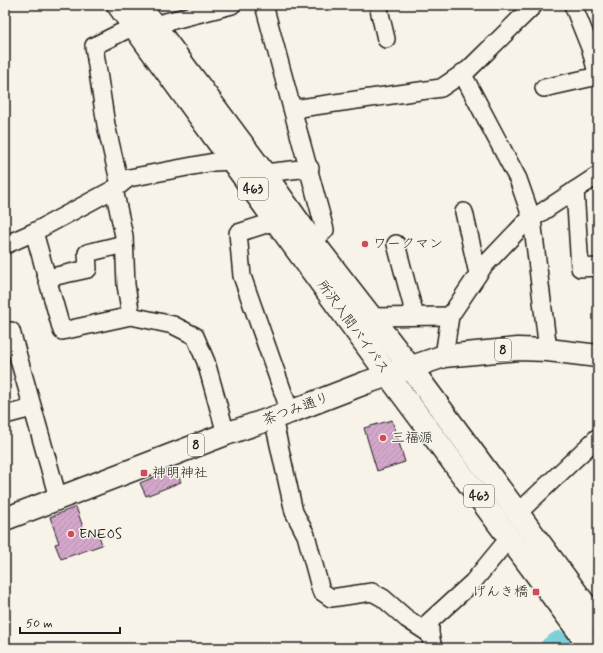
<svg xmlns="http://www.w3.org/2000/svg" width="603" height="653" viewBox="0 0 603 653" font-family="Mynerve,'Klee One',sans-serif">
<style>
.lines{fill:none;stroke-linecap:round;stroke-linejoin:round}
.river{stroke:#7fcfdb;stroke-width:24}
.building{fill:url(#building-hatch);stroke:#1c1c1c}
.minor-casing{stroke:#1c1c1c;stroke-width:20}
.major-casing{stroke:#1c1c1c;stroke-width:25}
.highway-casing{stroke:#1c1c1c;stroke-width:25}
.minor{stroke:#f7f3e8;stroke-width:17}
.major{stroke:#f7f3e8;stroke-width:22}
.highway{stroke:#f7f3e8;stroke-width:22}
.poi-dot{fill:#d1495b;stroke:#f7f3e8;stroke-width:1.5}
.labels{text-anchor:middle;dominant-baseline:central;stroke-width:3;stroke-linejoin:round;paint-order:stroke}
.shield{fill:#f7f3e8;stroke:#5e5c59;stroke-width:1}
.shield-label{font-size:13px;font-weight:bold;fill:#1c1c1c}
.poi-label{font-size:14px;fill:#1c1c1c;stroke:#f7f3e8;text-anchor:start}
.street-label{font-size:14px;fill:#1c1c1c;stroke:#f7f3e8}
</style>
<defs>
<pattern id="building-hatch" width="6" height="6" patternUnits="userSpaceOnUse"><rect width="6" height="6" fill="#d3a7ca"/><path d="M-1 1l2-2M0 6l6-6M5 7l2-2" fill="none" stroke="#b58fad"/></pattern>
</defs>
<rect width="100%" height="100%" fill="#f7f3e8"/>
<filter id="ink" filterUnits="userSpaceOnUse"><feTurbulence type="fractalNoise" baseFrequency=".025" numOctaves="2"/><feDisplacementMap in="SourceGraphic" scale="8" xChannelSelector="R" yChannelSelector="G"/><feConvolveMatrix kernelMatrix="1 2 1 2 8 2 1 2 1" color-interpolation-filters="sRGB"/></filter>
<g filter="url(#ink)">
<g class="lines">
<path class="river" d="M 552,648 L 559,643"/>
</g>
<g class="building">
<path d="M 392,420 L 405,462 L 377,471 L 364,428 Z"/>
<path d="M 175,468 L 181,482 L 146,496 L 140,483 Z"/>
<path d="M 76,507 L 85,533 L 97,529 L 102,545 L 61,559 L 55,544 L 59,543 L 50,517 Z"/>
</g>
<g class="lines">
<defs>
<g id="minor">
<path d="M 264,5 L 325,230 L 313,242"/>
<path d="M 378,5 L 386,39"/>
<path d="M 573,5 L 591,50 L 598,77"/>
<path d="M 154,25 L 232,5"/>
<path d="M 462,73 L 518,179 L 532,219 L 548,350"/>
<path d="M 544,88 L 598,76"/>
<path d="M 293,109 L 441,88 L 469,69 L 534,5"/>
<path d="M 264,173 L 310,168"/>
<path d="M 120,185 L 106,125 L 94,46 L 134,26"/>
<path d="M 114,189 L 124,236 L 126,285 L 131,316"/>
<path d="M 575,190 L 580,268 L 598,267"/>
<path d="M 464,212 L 478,274"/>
<path d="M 276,221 L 238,233 L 242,276 L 290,412"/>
<path d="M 34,232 L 62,331 L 131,316 L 173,325 L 195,336 L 206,362 L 226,434"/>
<path d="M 396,244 L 415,316"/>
<path d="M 5,245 L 34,232 L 114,189 L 129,178 L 214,162 L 233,161"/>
<path d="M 47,278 L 88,269 L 87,253 L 124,244"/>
<path d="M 370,317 L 450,316"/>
<path d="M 11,331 L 58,498"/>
<path d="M 444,356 L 450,316 L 483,267 L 524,224 L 598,175"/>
<path d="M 5,415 L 32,408"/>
<path d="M 273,418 L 294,512 L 306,535 L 321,591 L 331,598 L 372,592 L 383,598 L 407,619 L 430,634"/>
<path d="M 518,513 L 598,437"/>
<path d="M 433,648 L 430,634 L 430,621 L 473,582 L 510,537"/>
</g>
<path id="major" d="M 5,519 L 226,434 L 290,412 L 365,383 L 444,356 L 518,349 L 548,350 L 598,356"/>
<g id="highway">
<path d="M 118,5 L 388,375 L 591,648"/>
<path d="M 139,5 L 264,173 L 313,242 L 410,367 L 598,622"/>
</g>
</defs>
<use href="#minor" class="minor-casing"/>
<use href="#major" class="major-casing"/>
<use href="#highway" class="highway-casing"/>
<use href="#minor" class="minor"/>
<use href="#major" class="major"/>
<use href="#highway" class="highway"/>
</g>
</g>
<g class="poi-dot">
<circle cx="365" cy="244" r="4"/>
<circle cx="383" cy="438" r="4"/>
<rect x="140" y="469" width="8" height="8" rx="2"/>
<circle cx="71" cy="534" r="4"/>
<rect x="532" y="588" width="8" height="8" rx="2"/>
</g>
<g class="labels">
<g class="shield">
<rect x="238" y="178" width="30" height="22" rx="3"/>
<rect x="495" y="339" width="16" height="22" rx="3"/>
<rect x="188" y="434" width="16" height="22" rx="3"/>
<rect x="464" y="485" width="30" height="22" rx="3"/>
</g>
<g class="shield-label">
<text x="253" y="189">463</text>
<text x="503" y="350">8</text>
<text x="196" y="445">8</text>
<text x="479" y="496">463</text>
</g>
<g class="poi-label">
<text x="373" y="244">ワークマン</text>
<text x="391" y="438">三福源</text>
<text x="152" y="473">神明神社</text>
<text x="79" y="534">ENEOS</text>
<text x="528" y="592" text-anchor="end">げんき橋</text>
</g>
<g class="street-label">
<text transform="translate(353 327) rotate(54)">所沢入間バイパス</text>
<text transform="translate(296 409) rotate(-20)">茶つみ通り</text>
</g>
</g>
<rect width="603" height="653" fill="none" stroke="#f7f3e8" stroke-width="20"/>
<rect x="10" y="10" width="583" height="633" fill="none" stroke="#1c1c1c" stroke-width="1.5" filter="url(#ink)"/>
<path d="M20 627v6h100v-6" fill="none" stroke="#1c1c1c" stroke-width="2"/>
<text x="26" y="627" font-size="12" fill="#1c1c1c" stroke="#f7f3e8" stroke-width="3" paint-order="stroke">50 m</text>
</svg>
